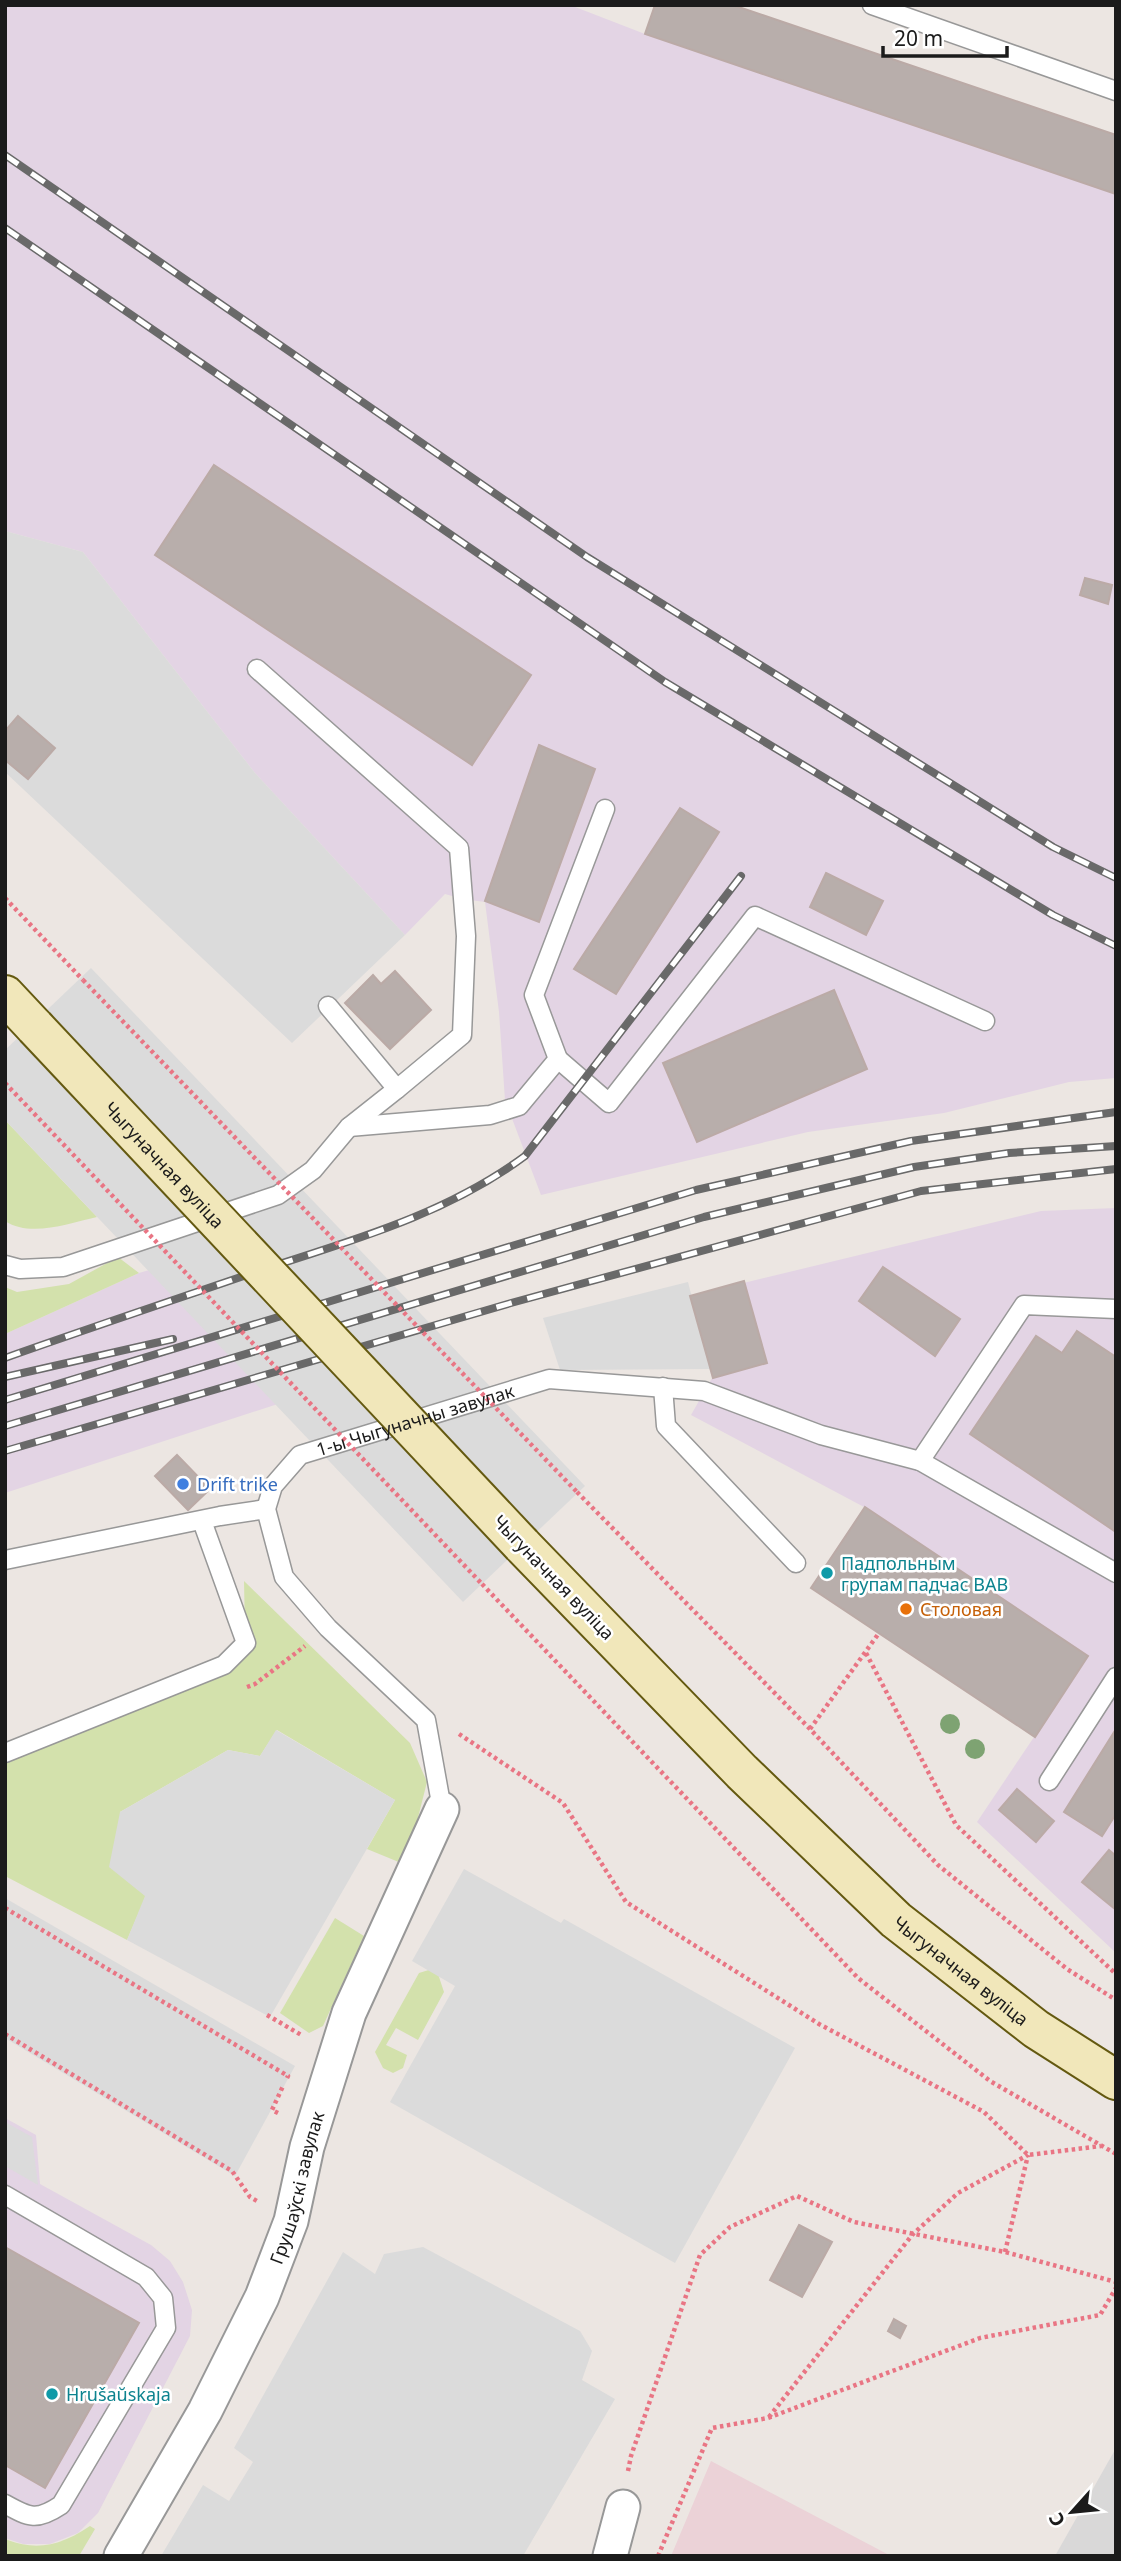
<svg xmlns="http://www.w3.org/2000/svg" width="1121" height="2561" viewBox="0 0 1121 2561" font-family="'Noto Sans',sans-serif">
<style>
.residential{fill:#d9d8d8}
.commercial{fill:#ebd2d7}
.industrial{fill:#e3d4e4}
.grass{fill:#d3e1ac}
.parking{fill:#dbdbdb}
.building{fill:#b8aeab;stroke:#bbaaa6;stroke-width:2}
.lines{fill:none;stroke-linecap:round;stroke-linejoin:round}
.service-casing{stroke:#989898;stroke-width:21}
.minor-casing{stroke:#989898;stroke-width:37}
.secondary-casing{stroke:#645910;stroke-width:42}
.path{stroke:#e97584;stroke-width:4.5;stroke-dasharray:3.5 3.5;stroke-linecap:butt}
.service{stroke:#fff;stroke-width:18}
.minor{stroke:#fff;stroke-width:33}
.secondary{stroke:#f1e7ba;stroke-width:38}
.rail-casing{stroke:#696969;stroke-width:8}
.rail{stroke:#fff;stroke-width:5;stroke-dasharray:16;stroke-linecap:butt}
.secondary-bridge-casing{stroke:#645910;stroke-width:42;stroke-linecap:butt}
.path-bridge{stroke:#e97584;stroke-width:4.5;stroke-dasharray:3.5 3.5;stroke-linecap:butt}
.secondary-bridge{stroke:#f1e7ba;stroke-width:38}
.tree{fill:#7ea372}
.shop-dot{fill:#3f7fe0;stroke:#fff;stroke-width:2.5}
.culture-dot{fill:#0f9aa8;stroke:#fff;stroke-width:2.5}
.food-dot{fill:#e8710a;stroke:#fff;stroke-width:2.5}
.labels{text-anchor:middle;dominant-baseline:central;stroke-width:5;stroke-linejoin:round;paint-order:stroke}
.street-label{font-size:18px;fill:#1b1b1b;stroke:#fff}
.shop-label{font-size:18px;fill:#366cbe;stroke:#fff;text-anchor:start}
.culture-label{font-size:18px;fill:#0d838f;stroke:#fff;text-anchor:start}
.food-label{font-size:18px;fill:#c56008;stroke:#fff;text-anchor:start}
</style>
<rect width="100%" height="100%" fill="#ece6e2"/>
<path class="residential" d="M 1116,2448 L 1116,2556 L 1055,2556 Z"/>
<path class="commercial" d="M 711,2461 L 891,2556 L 671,2556 Z"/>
<g class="industrial">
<path d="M 5,5 L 570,5 L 645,34 L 1116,194 L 1116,1078 L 1069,1082 L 944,1113 L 808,1132 L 541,1195 L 505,1100 L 499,1012 L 485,902 L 463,899 L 445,894 L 405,935 L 255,773 L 83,552 L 5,531 Z"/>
<path d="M 1116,1208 L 1116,1953 L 977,1822 L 1034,1737 L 811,1588 L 864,1507 L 691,1415 L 712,1378 L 690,1296 L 1041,1211 Z"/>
<path d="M 258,1238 L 382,1370 L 5,1493 L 5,1334 L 139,1273 Z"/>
<path d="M 5,2118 L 36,2135 L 40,2184 L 151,2245 L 170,2261 L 183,2282 L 192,2310 L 190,2336 L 98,2513 L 78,2533 L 50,2544 L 23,2544 L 5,2538 Z"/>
</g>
<g class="grass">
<path d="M 5,1120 L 97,1217 C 69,1223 31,1238 5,1221 Z"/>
<path d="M 118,1257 L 139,1273 L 5,1334 L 5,1287 L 17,1292 L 69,1284 Z"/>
<path d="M 244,1581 L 410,1743 L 427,1782 L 406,1865 L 367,1849 L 395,1800 L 277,1730 L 260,1756 L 228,1750 L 120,1812 L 146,1896 L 127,1940 L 5,1876 L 5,1764 L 223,1667 L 245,1631 Z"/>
<path d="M 335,1918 L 364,1936 L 323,2026 L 309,2033 L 280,2013 Z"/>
<path d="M 432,1969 L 438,1974 L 444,1992 L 418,2040 L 396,2028 L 386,2045 L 407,2055 L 403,2068 L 393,2073 L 383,2068 L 375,2052 L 419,1973 Z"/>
<path d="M 90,2526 L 95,2529 L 79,2556 L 5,2556 L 5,2539 C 37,2552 62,2545 90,2526 Z"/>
</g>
<g class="parking">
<path d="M 5,531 L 83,552 L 255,773 L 405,935 L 292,1043 L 5,772 Z"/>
<path d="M 91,968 L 585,1486 L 463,1602 L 5,1120 L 5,1050 Z"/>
<path d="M 688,1282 L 710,1369 L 560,1370 L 543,1318 Z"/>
<path d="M 276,1730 L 395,1800 L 270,2017 L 127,1940 L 145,1896 L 109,1867 L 120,1812 L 228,1750 L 260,1756 Z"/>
<path d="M 464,1869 L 561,1923 L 564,1919 L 795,2048 L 675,2263 L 390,2102 L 455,1986 L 412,1961 Z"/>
<path d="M 5,1898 L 295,2066 L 235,2176 L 5,2038 Z"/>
<path d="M 5,2122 L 32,2137 L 38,2185 L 5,2166 Z"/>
<path d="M 423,2247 L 580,2331 L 592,2351 L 582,2380 L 615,2399 L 523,2556 L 161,2556 L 203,2485 L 229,2501 L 253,2462 L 234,2448 L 343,2252 L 375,2274 L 384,2254 Z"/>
</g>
<g class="building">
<path d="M 655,5 L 733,5 L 1116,135 L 1116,194 L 645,34 Z"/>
<path d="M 214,465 L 531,675 L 472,765 L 155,555 Z"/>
<path d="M 1085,578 L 1112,585 L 1108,604 L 1080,595 Z"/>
<path d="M 18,716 L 55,748 L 28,779 L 5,760 L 5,731 Z"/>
<path d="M 539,745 L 595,769 L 539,922 L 485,901 Z"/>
<path d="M 680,808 L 719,832 L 616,994 L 574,969 Z"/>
<path d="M 826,873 L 883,901 L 866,935 L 810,907 Z"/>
<path d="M 395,971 L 431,1010 L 390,1049 L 345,1003 L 373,975 L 381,984 Z"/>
<path d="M 834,990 L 867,1069 L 697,1142 L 663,1063 Z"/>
<path d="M 883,1267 L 960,1319 L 935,1356 L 859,1301 Z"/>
<path d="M 744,1281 L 767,1363 L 713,1378 L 690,1296 Z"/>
<path d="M 1077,1331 L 1116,1357 L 1116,1532 L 970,1434 L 1036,1336 L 1062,1353 Z"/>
<path d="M 177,1455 L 210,1489 L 188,1510 L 155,1476 Z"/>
<path d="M 865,1507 L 1088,1656 L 1035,1737 L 811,1588 Z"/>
<path d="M 1116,1729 L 1116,1814 L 1102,1836 L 1064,1812 Z"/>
<path d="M 1017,1789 L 1054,1821 L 1036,1842 L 999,1810 Z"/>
<path d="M 1109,1850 L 1116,1856 L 1116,1910 L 1082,1882 Z"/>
<path d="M 799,2225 L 832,2242 L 802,2297 L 770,2280 Z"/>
<path d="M 5,2247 L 139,2323 L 45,2488 L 5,2465 Z"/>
<path d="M 894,2319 L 906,2326 L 900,2338 L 888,2331 Z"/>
</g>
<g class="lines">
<defs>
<g id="service">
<path d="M 872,5 L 1116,91"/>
<path d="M 257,669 L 459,848 L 466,936 L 462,1035 L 397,1089"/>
<path d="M 558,1059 L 609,1103 L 755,916 L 985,1021"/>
<path d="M 349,1127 L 490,1115 L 519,1106 L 558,1059 L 534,995 L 605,809"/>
<path d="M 5,1265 L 20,1269 L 63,1267 L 278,1195 L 313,1170 L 349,1127 L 397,1089 L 328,1006"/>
<path d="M 663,1387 L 666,1426 L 796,1563"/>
<path d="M 920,1461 L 1024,1305 L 1116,1309"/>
<path d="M 5,1560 L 220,1516 L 266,1509"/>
<path d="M 5,1753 L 224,1665 L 246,1643 L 202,1521"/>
<path d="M 1049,1781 L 1116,1677"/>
<path id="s1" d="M 442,1809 L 426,1720 L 328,1628 L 284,1577 L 266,1509 L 273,1486 L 300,1455 L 549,1379 L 704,1391 L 821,1435 L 920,1461 L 1116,1573"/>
<path d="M 5,2195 L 146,2277 L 163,2298 L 166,2328 L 61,2505 C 37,2521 30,2518 5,2504"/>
</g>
<g id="minor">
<path id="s2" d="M 121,2556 L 205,2411 L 262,2297 L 291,2221 L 307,2147 L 349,2013 L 442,1809"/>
<path d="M 610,2556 L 623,2507"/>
</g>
<g id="secondary">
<path d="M 5,995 L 35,1027"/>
<path id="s3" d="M 522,1545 L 742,1772 L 896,1920 L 1036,2029 L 1116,2080"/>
</g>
</defs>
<use href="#service" class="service-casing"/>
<use href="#minor" class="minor-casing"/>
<use href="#secondary" class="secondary-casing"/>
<g class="path">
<path d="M 5,898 L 83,980"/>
<path d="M 577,1492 L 810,1729 L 938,1865 L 1067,1969 L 1116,2000"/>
<path d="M 482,1584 L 858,1978 L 990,2081 L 1116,2154"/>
<path d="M 866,1653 L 956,1825 L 1116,1974"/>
<path d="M 247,1687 L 255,1684 L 305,1646"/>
<path d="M 810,1729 L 879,1633"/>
<path d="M 459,1734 L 563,1803 L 626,1902 L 819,2024 L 984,2112 L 1028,2155 L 1101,2146"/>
<path d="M 5,1908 L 288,2076 L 287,2078"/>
<path d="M 267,2015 L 303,2036"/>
<path d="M 5,2034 L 232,2171 L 250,2197 L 257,2201"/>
<path d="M 278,2113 L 272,2110 L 283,2086"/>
<path d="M 1005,2252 L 1028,2155"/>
<path d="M 769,2417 L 913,2234 L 958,2193 L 1028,2155"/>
<path d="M 628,2471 L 631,2456 L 700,2255 L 730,2227 L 797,2196 L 854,2222 L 1005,2252 L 1116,2282"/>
<path d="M 658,2556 L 712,2428 L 768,2418 L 980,2338 L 1100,2315 L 1116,2288"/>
</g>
<use href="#service" class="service"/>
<use href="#minor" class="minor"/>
<use href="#secondary" class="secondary"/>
<defs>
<g id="rail">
<path d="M 5,155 L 587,557 L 1053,847 L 1116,878"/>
<path d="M 5,228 L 665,682 L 1053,915 L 1116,946"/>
<path d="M 5,1358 C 92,1327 180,1298 267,1268 C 357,1239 448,1213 525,1156 L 741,876"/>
<path d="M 5,1377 L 173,1339"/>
<path d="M 5,1400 L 696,1190 L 911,1141 L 1116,1112"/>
<path d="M 5,1426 L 704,1217 L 914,1167 L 1009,1153 L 1116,1146"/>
<path d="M 5,1451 L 511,1303 L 921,1191 L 1116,1169"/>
</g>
</defs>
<use href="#rail" class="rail-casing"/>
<use href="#rail" class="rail"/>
<defs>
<g id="secondary-bridge">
<path id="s4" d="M 35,1027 L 522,1545"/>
</g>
</defs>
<use href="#secondary-bridge" class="secondary-bridge-casing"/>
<g class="path-bridge">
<path d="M 83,980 L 577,1492"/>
<path d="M 5,1083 L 482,1584"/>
</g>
<use href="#secondary-bridge" class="secondary-bridge"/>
</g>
<g class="tree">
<circle cx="950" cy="1724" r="10"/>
<circle cx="975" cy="1749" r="10"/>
</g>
<circle class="shop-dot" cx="183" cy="1484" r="7"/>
<g class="culture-dot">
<circle cx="827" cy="1573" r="7"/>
<circle cx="52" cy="2394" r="7"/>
</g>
<circle class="food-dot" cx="906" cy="1609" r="7"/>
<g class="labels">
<g class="street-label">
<text stroke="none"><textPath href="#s4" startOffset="189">Чыгуначная вуліца</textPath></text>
<text stroke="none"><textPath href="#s1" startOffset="548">1-ы Чыгуначны завулак</textPath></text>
<text transform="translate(554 1577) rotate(46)">Чыгуначная вуліца</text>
<text stroke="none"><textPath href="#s3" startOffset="612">Чыгуначная вуліца</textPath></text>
<text stroke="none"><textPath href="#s2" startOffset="410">Грушаўскі завулак</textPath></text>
</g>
<g class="shop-label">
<text x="197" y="1484">Drift trike</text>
</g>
<g class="culture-label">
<text x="841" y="1563">Падпольным<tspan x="841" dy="21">групам падчас ВАВ</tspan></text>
<text x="66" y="2394">Hrušaŭskaja</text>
</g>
<g class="food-label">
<text x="920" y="1609">Столовая</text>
</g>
</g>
<rect width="1121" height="2561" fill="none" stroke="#1b1b1b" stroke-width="14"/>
<g transform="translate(1072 2512) rotate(243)" stroke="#ffffff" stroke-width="5" paint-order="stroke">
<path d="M0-5L12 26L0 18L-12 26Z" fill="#1b1b1b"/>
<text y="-10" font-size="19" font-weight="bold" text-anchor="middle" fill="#1b1b1b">С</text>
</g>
<path d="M883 46v10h124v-10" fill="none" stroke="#1b1b1b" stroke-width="3.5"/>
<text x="894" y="46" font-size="21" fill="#1b1b1b" stroke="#ffffff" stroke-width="5" paint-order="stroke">20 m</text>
</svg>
